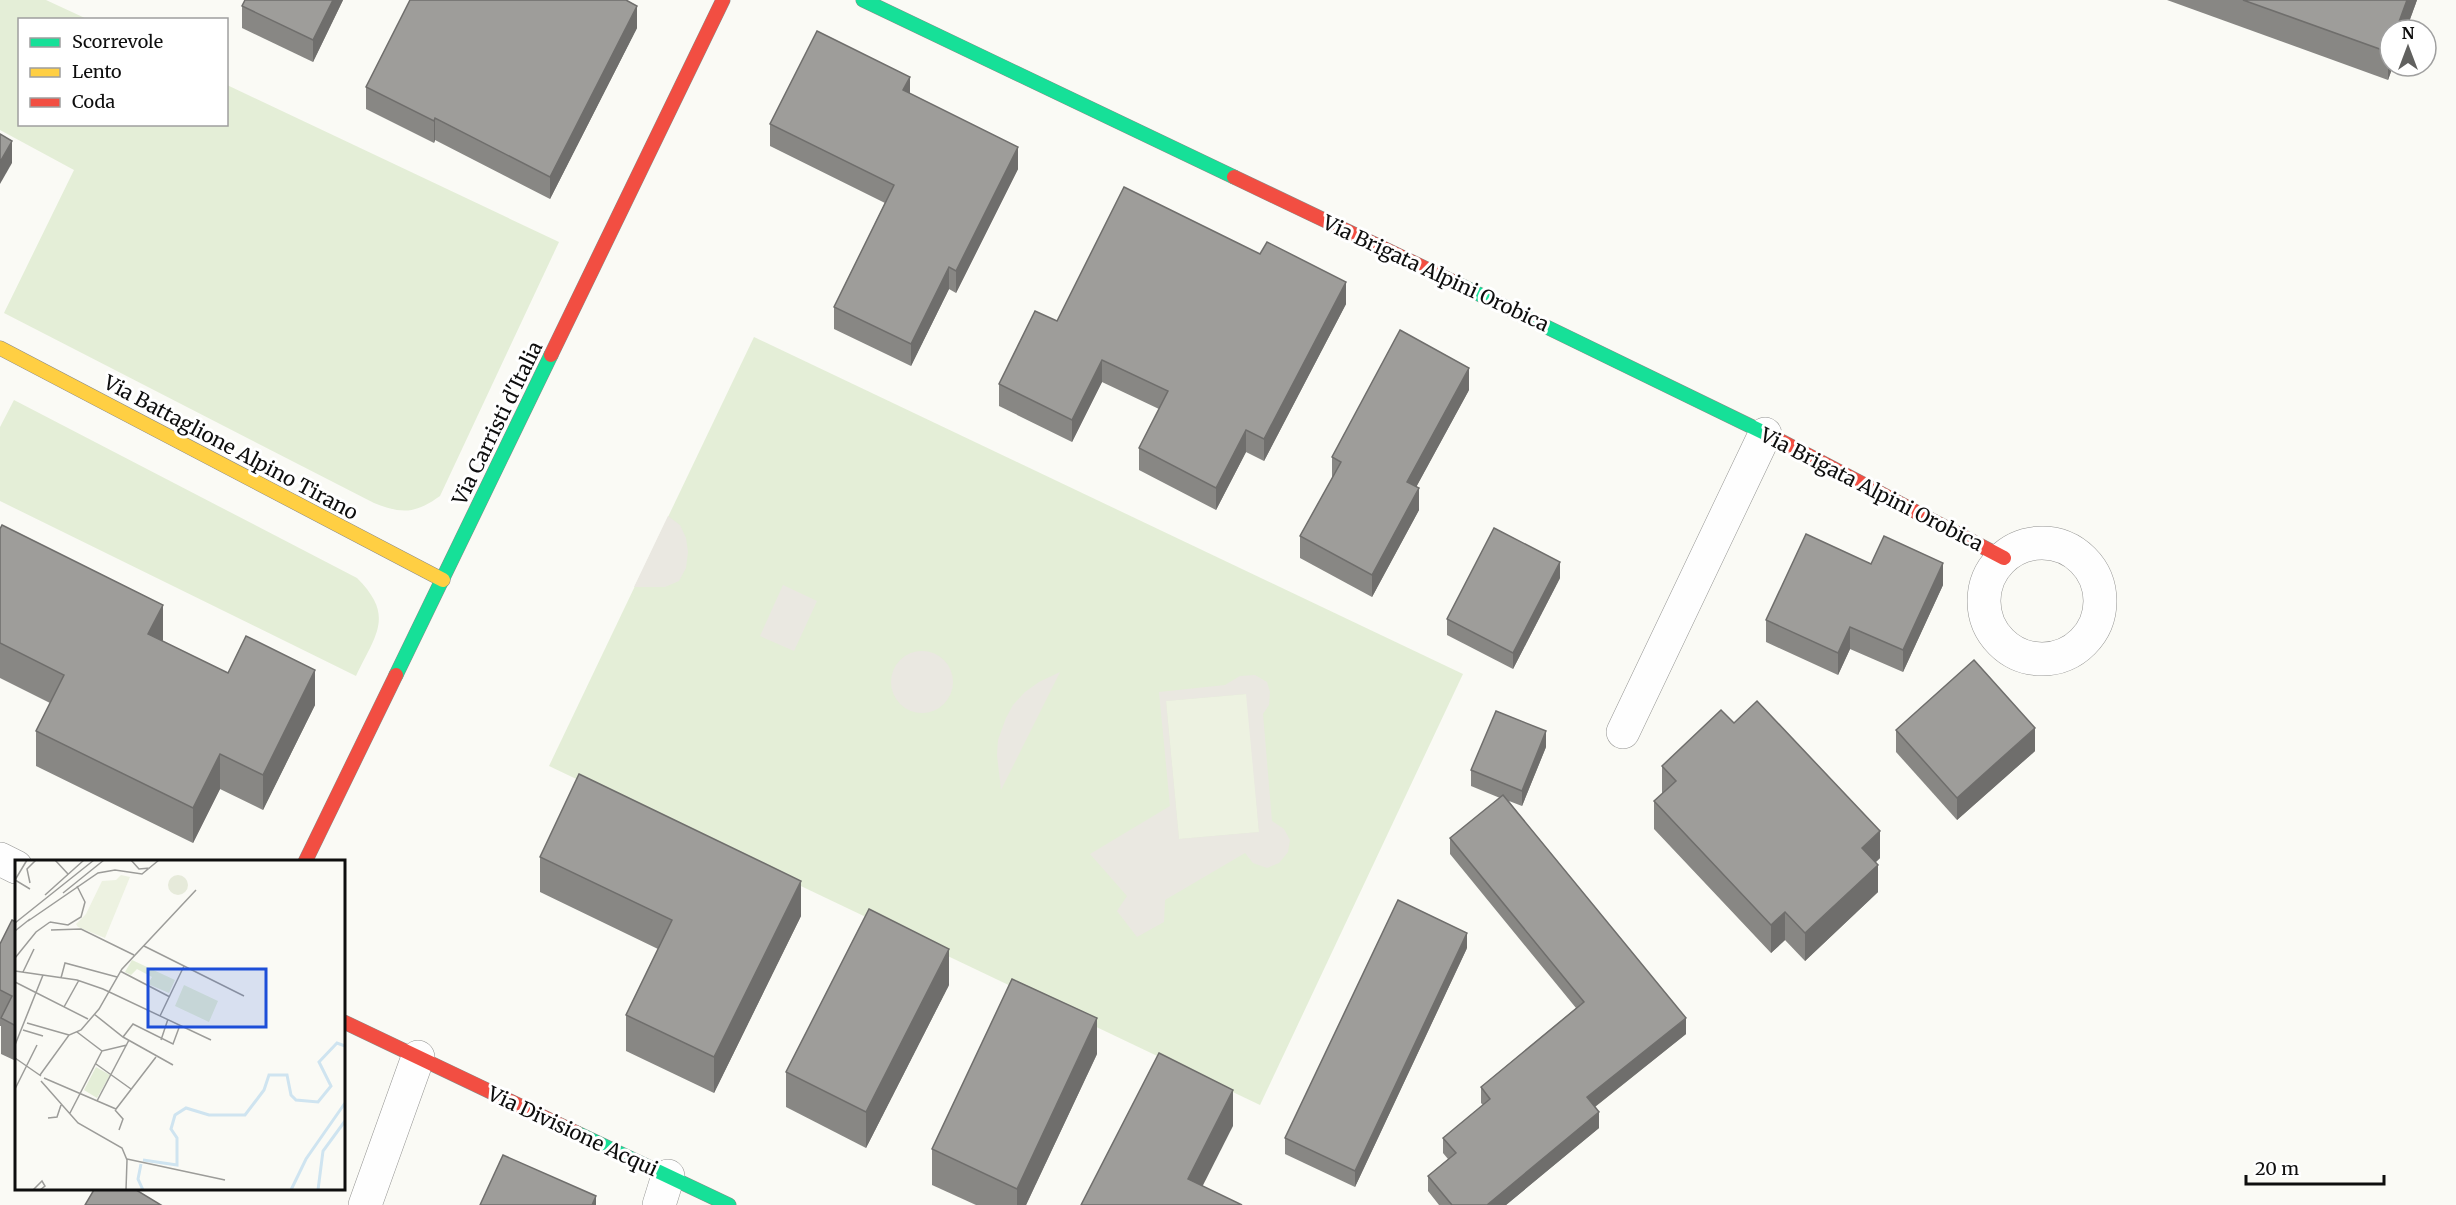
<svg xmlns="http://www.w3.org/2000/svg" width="2456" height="1205" viewBox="0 0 2456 1205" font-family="Merriweather,serif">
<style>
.green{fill:#e4eed7}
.pitch{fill:#edf2e1}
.plaza{fill:#eae8e1;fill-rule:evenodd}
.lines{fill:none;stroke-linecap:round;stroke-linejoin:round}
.street-casing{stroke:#949492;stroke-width:34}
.fast-casing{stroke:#8b8b89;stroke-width:15}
.slow-casing{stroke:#8b8b89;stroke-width:15}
.jam-casing{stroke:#8b8b89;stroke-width:15}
.street{stroke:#fefefe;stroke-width:33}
.fast{stroke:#16e098;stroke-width:14}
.slow{stroke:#ffcf43;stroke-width:14}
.jam{stroke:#f24e42;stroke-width:14}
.wall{fill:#888784}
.shaded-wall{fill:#6f6e6c}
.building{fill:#9e9d9a;stroke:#6f6e6c;stroke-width:1.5}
.labels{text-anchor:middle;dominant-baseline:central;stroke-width:6;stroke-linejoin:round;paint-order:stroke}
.street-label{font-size:20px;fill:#0e0e0e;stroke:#fff}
.inset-river{fill:none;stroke:#cfe4f0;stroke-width:3}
.inset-road{fill:none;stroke:#9c9c99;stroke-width:1.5}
.view{fill:#1d4ed8;fill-opacity:0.15;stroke:#1d4ed8;stroke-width:3}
.inset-edge{fill:none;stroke:#0e0e0e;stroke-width:3}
</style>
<rect width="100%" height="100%" fill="#fafaf5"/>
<g class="green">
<path d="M 0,0 L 46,0 L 87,19 L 20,20 L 20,124 L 226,124 L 227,85 L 559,242 L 440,496 C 415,514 402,514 374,503 L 4,313 L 74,170 L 0,130 Z"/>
<path d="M 754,337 L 1463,674 L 1260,1105 L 549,766 Z"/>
<path d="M 14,400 L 357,578 C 395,616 376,634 356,676 L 0,501 L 0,427 Z"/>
</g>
<path class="pitch" d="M 1247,694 L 1259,832 L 1179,839 L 1166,701 Z"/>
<g class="plaza">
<path d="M 668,516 L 680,525 L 686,538 L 688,552 L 686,568 L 679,581 L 665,587 L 634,587 Z"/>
<path d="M 783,585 L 817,601 L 794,651 L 760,636 Z"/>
<circle cx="922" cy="682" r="31"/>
<path d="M 1060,672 L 1001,790 L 997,755 L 998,740 L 1006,718 L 1013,705 L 1025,692 L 1039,682 Z"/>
<path d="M 1255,675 L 1267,682 L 1270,692 L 1269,705 L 1263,714 L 1272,821 L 1284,829 L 1290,840 L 1288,852 L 1279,863 L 1267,868 L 1253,863 L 1245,853 L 1165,900 L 1164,922 L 1137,937 L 1117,911 L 1127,896 L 1090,854 L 1170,806 L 1159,692 L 1225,685 L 1240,676 ZM 1246,694 L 1259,832 L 1179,839 L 1166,701 Z"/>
</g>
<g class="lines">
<defs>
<g id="street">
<circle cx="2042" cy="601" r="58"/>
<path d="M 1623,732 L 1765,434"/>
<path d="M 0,859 L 16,867"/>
<path d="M 365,1205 L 418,1057"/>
<path d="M 659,1205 L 668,1176"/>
</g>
<g id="fast">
<path d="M 863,0 L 1234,177"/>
<path d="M 1454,282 L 1777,439"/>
<path d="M 396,675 L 551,355"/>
<path d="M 577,1133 L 729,1205"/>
</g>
<path id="slow" d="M 0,348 L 443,580"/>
<g id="jam">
<path d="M 1234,177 L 1454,282"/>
<path d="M 551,355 L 723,0"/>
<path d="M 1777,439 L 2004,558"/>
<path d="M 305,862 L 396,675"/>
<path d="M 344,1022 L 577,1133"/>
</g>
</defs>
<use href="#street" class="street-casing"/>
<use href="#fast" class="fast-casing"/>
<use href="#slow" class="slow-casing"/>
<use href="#jam" class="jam-casing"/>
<use href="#street" class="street"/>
<use href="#fast" class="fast"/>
<use href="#slow" class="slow"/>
<use href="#jam" class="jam"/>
</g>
<g class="wall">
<path d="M 343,0 L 313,62 L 242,28 L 242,6 Z"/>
<path d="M 2167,0 L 2417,0 L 2388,80 Z"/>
<path d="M 637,28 L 550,199 L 435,140 L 434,143 L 366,109 L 366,87 Z"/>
<path d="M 910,94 L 1018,169 L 956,293 L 949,289 L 911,366 L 834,329 L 834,307 L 885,203 L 770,146 L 770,124 Z"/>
<path d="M 1346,304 L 1264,461 L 1246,452 L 1216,510 L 1139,470 L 1139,448 L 1159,409 L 1102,382 L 1072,442 L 999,406 L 999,384 L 1057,321 Z"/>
<path d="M 1469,390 L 1416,487 L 1419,510 L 1372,597 L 1300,558 L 1300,536 L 1332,479 L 1332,457 Z"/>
<path d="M 0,529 L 162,641 L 228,673 L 315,705 L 263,810 L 220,789 L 193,843 L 36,766 L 36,731 L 50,703 L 0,678 Z"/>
<path d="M 1871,564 L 1943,585 L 1903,672 L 1850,649 L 1838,675 L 1766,642 L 1766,620 Z"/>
<path d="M 1560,578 L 1513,669 L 1447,635 L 1447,619 Z"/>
<path d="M 1734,723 L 1880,858 L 1876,862 L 1878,892 L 1805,961 L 1785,940 L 1771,953 L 1654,829 L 1654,801 L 1662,794 L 1662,766 Z"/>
<path d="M 1896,730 L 2035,751 L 1957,820 L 1896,752 Z"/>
<path d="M 1546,747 L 1522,806 L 1509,801 L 1686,1034 L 1595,1107 L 1599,1128 L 1506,1205 L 1439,1205 L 1428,1191 L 1428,1176 L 1448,1159 L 1443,1153 L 1443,1138 L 1483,1105 L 1481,1103 L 1481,1087 L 1576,1008 L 1450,854 L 1450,838 L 1500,798 L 1471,786 L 1471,770 Z"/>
<path d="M 540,857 L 801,916 L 714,1093 L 626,1051 L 626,1015 L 658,949 L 540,892 Z"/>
<path d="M 16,922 L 16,1061 L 1,1054 L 1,1026 L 0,1026 L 0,944 Z"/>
<path d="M 1467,948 L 1355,1187 L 1285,1154 L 1285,1138 Z"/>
<path d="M 949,985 L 866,1148 L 786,1107 L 786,1072 Z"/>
<path d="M 1097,1054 L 1026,1205 L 976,1205 L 932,1185 L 932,1149 Z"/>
</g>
<g class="shaded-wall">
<path d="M 333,0 L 343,0 L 313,62 L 313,40 Z"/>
<path d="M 2407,0 L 2417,0 L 2406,30 L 2396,30 Z"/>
<path d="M 637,6 L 637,28 L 550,199 L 550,177 Z"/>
<path d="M 2390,48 L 2390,66 L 2393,66 L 2388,80 L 2388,52 Z"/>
<path d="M 910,77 L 910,99 L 903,90 Z"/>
<path d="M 435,118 L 435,140 L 434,143 L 434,121 Z"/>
<path d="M 12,141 L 12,163 L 0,184 L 0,162 Z"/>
<path d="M 1018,147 L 1018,169 L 956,293 L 956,271 Z"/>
<path d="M 949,267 L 949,289 L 911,366 L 911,344 Z"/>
<path d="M 1346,282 L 1346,304 L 1264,461 L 1264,439 Z"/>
<path d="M 1102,360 L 1102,382 L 1072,442 L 1072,420 Z"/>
<path d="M 1469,368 L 1469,390 L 1407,504 L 1407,482 Z"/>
<path d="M 1246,430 L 1246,452 L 1216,510 L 1216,488 Z"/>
<path d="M 1419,488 L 1419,510 L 1372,597 L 1372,575 Z"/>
<path d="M 1560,562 L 1560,578 L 1513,669 L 1513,653 Z"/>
<path d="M 1943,563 L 1943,585 L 1903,672 L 1903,650 Z"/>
<path d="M 163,605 L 163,640 L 148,669 L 148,634 Z"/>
<path d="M 1850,627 L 1850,649 L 1838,675 L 1838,653 Z"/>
<path d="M 315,670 L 315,705 L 263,810 L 263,775 Z"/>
<path d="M 2035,728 L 2035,751 L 1957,820 L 1957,798 Z"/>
<path d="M 1546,731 L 1546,747 L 1522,806 L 1522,791 Z"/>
<path d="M 220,754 L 220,789 L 193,843 L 193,808 Z"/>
<path d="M 1880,831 L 1880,858 L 1862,875 L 1862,848 Z"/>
<path d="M 1878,865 L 1878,892 L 1805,961 L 1805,933 Z"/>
<path d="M 801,881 L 801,916 L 714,1093 L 714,1057 Z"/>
<path d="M 1785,912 L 1785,940 L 1771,953 L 1771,925 Z"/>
<path d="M 1467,933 L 1467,948 L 1355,1187 L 1355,1171 Z"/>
<path d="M 949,949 L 949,985 L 866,1148 L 866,1112 Z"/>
<path d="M 1097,1018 L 1097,1054 L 1026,1205 L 1017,1205 L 1017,1189 Z"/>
<path d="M 1686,1018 L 1686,1034 L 1587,1113 L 1587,1097 Z"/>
<path d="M 1233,1090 L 1233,1126 L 1193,1205 L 1188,1179 Z"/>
<path d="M 1599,1112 L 1599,1128 L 1506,1205 L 1487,1205 Z"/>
<path d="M 596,1196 L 596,1205 L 592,1205 Z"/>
</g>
<g class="building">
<path d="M 245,0 L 333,0 L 313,40 L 242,6 Z"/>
<path d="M 410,0 L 626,0 L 637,6 L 550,177 L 435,118 L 434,121 L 366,87 Z"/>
<path d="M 2243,0 L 2407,0 L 2396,30 L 2390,30 L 2390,48 L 2388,52 Z"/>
<path d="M 817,31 L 910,77 L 903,90 L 1018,147 L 956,271 L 949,267 L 911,344 L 834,307 L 894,185 L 770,124 Z"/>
<path d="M 0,134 L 12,141 L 0,162 Z"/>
<path d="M 1124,187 L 1260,254 L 1267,242 L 1346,282 L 1264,439 L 1246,430 L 1216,488 L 1139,448 L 1168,391 L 1102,360 L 1072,420 L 999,384 L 1035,311 L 1057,321 Z"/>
<path d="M 1400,330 L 1469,368 L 1407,482 L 1419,488 L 1372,575 L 1300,536 L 1341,462 L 1332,457 Z"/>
<path d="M 2,525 L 163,605 L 148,634 L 228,673 L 246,636 L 315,670 L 263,775 L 220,754 L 193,808 L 36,731 L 64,675 L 0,643 L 0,529 Z"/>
<path d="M 1494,528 L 1560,562 L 1513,653 L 1447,619 Z"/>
<path d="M 1806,534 L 1871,564 L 1884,536 L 1943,563 L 1903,650 L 1850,627 L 1838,653 L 1766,620 Z"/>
<path d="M 1974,660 L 2035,728 L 1957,798 L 1896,730 Z"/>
<path d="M 1757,701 L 1880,831 L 1862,848 L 1878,865 L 1805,933 L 1785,912 L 1771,925 L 1654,801 L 1676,781 L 1662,766 L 1721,710 L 1734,723 Z"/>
<path d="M 1496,711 L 1546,731 L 1522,791 L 1471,770 Z"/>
<path d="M 579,774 L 801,881 L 714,1057 L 626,1015 L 672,920 L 540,857 Z"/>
<path d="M 1503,795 L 1686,1018 L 1587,1097 L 1599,1112 L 1487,1205 L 1452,1205 L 1428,1176 L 1456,1153 L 1443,1138 L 1490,1099 L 1481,1087 L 1584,1002 L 1450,838 Z"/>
<path d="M 1398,900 L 1467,933 L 1355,1171 L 1285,1138 Z"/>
<path d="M 869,909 L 949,949 L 866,1112 L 786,1072 Z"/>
<path d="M 12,920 L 16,922 L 16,1026 L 1,1018 L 12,996 L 0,990 L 0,944 Z"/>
<path d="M 1012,979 L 1097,1018 L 1017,1189 L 932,1149 Z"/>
<path d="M 1159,1053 L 1233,1090 L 1188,1179 L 1242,1205 L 1081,1205 Z"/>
<path d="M 503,1155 L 596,1196 L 592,1205 L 480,1205 Z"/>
<path d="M 95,1188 L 133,1188 L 161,1205 L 85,1205 Z"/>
</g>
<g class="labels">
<g class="street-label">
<text transform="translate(1436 273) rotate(25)">Via Brigata Alpini Orobica</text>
<text transform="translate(497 423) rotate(-64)">Via Carristi d'Italia</text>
<text transform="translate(231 447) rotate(28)">Via Battaglione Alpino Tirano</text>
<text transform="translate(1872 489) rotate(27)">Via Brigata Alpini Orobica</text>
<text transform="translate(573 1131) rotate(25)">Via Divisione Acqui</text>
</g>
</g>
<g transform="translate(15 860)">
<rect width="330" height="330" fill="#fafaf5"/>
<path d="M 117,100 L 160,120 L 154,133 L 133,124 L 137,117 L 122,109 L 116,115 L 110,112 ZM 169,125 L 203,141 L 194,162 L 160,146 ZM 81,207 L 95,215 L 82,238 L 69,230 Z" fill="#e4eed7"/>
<path d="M153 25a10 10 0 1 1 20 0a10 10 0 1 1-20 0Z" fill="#e6eada"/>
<path d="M 106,15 L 115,17 L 90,78 L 63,67 L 61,64 L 71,54 L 87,21 L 101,20 Z" fill="#edf2e1"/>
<path class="inset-river" d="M 128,300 L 162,305 L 162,278 L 156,269 L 160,255 L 171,248 L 194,255 L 230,255 L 249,230 L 254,215 L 272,215 L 276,235 L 281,240 L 303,242 L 316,226 L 304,202 L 322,183 L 330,186M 126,304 L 123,319 L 128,330M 276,330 L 291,299 L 330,243M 303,330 L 308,291 L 330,261"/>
<path class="inset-road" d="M 12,0 L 0,20 L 15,29M 40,0 L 53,14M 116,0 L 124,9 L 135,8M 15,23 L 12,9 L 21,0M 48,33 L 89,0M 30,35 L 69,0M 13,61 L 83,13 L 100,10 L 127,14 L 144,0M 35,62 L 53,65 L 66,57 L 70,42 L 62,26M 0,63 L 79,0M 36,70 L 66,69 L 119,95M 0,71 L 15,59M 129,86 L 229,136M 0,98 L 21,72 L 35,62M 0,111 L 62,120 L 88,129 L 196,180M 105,111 L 155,137M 8,112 L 19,89M 46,118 L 50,103 L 102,117M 0,122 L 73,159M 49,147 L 64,120M 79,154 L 108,177 L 158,205M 145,156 L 169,106M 12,163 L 54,175M 8,170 L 28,176M 62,172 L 87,191 L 112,185M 108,177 L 118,164 L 158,184 L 165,165M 146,180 L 153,159M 0,185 L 28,115M 0,198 L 26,216M 81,204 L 116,229M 25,215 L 54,175 L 66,170 L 84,149 L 107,109 L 181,30M 29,218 L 101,249 L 141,197M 26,221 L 63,263 L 107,288 L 112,300 L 111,330M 0,229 L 22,185M 82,241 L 114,180M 100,250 L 108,259 L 104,270M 55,253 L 87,191M 33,258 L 42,257 L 46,245M 112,299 L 210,320M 18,330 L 27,321 L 30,326 L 25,330"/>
<path class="view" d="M 133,109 L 251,109 L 251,167 L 133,167 Z"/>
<rect width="330" height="330" class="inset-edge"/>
</g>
<rect x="18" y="18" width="210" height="108" fill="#ffffff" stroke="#9f9f9f" stroke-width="1.5"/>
<rect x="30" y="38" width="30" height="9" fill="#16e098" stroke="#9f9f9f" stroke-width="1.5"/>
<text x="72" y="48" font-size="18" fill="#0e0e0e">Scorrevole</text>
<rect x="30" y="68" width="30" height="9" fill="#ffcf43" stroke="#9f9f9f" stroke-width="1.5"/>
<text x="72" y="78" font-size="18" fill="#0e0e0e">Lento</text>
<rect x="30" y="98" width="30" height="9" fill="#f24e42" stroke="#9f9f9f" stroke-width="1.5"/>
<text x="72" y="108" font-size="18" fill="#0e0e0e">Coda</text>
<g transform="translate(2408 48)"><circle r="28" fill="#ffffff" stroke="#9f9f9f" stroke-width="1.5"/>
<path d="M0-4.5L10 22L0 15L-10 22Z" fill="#61615f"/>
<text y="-9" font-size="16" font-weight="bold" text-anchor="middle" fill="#0e0e0e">N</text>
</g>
<path d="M2246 1175v9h138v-9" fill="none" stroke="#0e0e0e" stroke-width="3"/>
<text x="2255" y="1175" font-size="18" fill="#0e0e0e" stroke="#ffffff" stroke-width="4.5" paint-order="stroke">20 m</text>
</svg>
